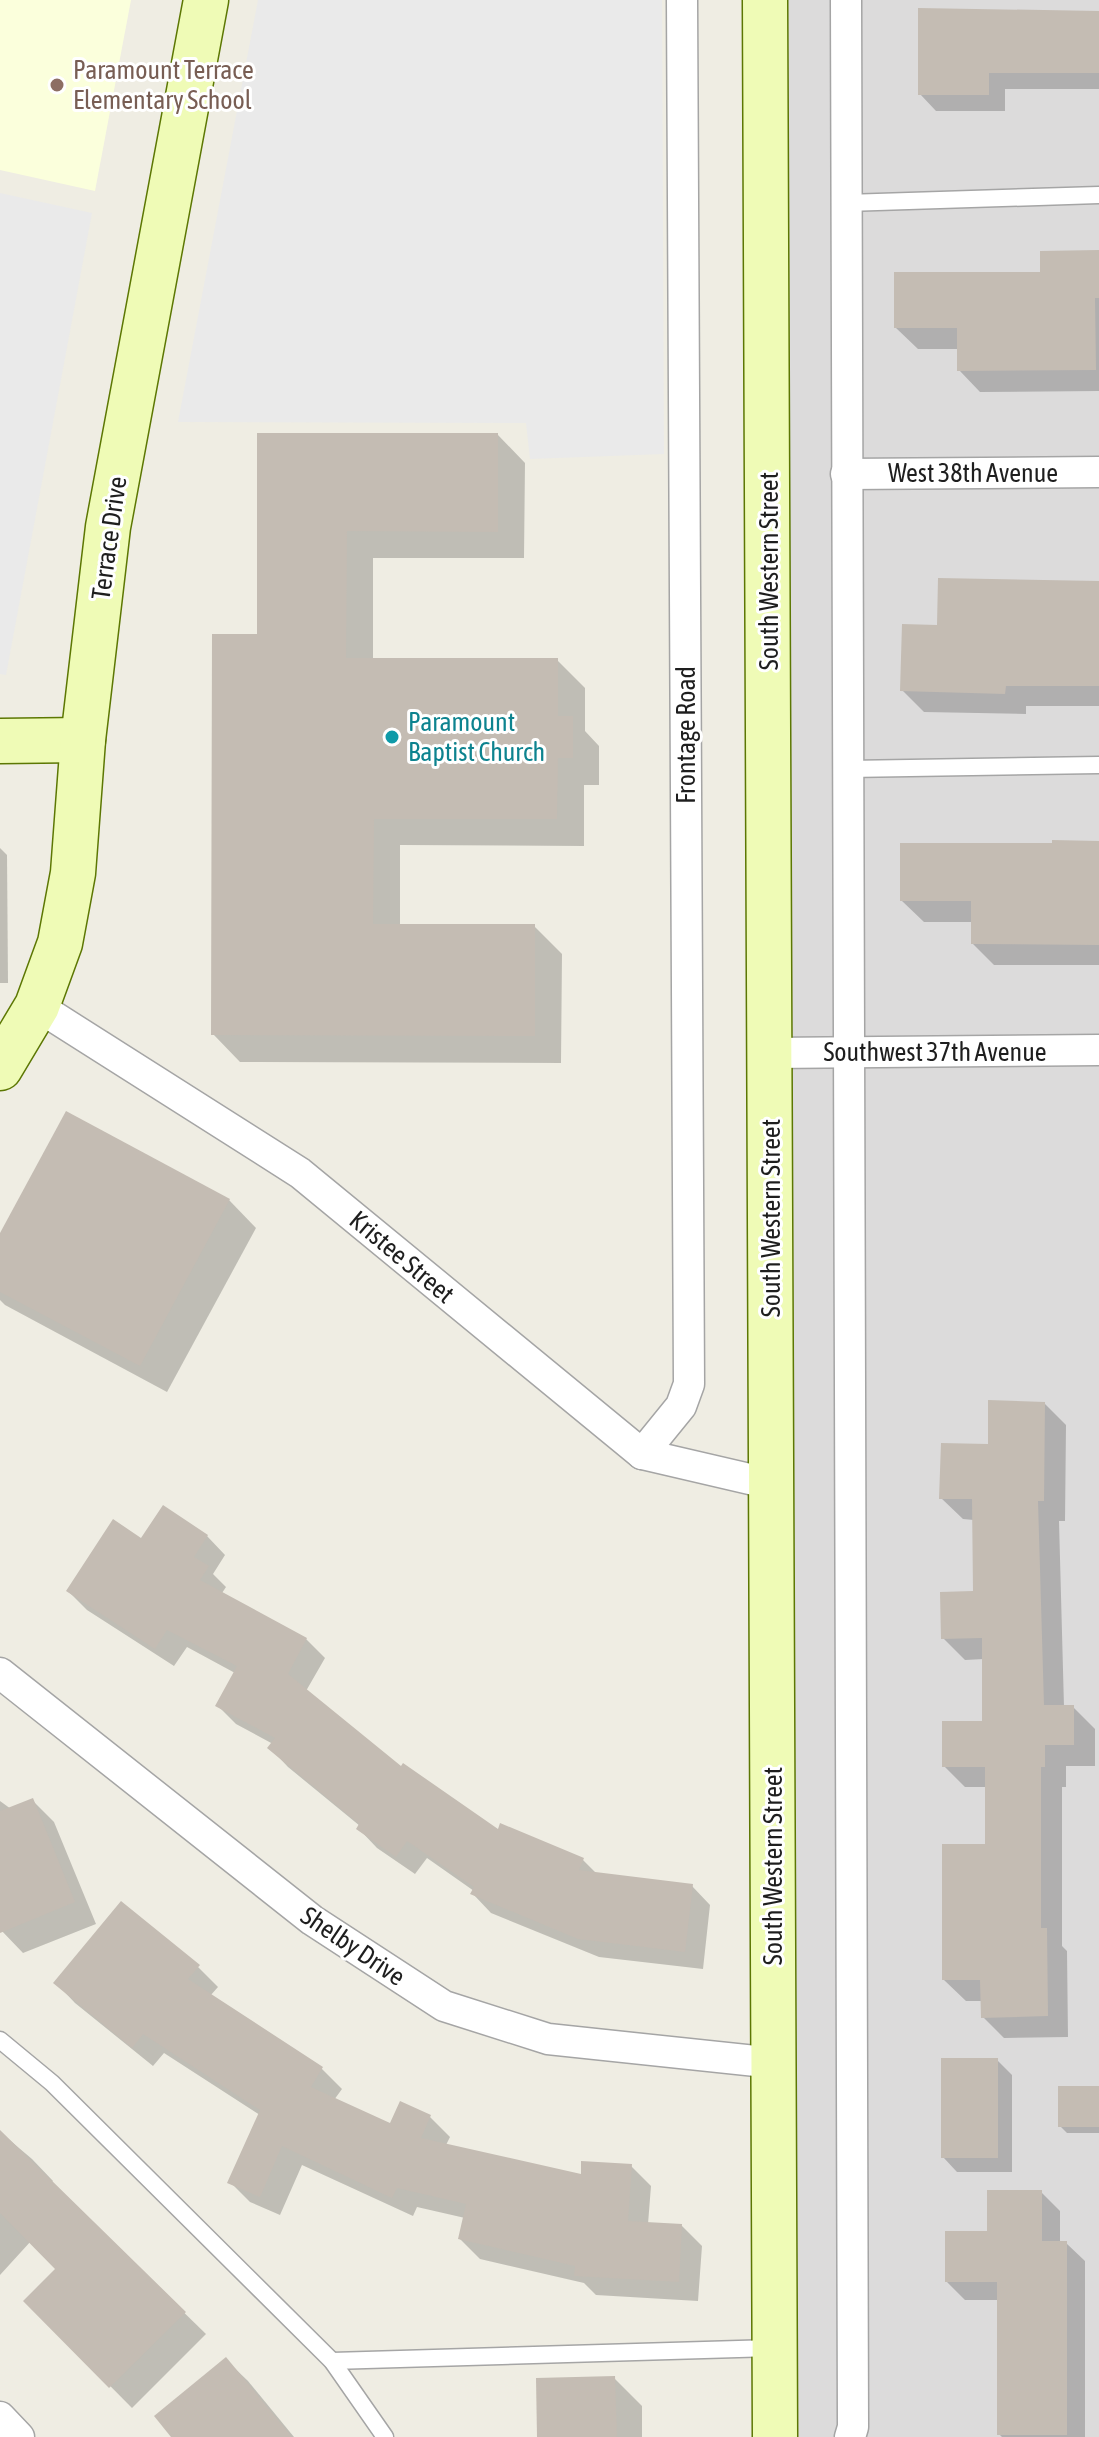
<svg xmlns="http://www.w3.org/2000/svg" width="1099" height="2437" viewBox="0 0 1099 2437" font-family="'Asap Condensed',sans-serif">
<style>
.residential{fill:#dcdbdb}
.education{fill:#fbffdc}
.parking{fill:#eaeaea}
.shadow{fill:#0003}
.building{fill:#c4bcb3}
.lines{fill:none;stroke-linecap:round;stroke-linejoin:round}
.lane-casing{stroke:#a5a5a5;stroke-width:19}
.street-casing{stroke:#a5a5a5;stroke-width:33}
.secondary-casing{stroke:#5c7703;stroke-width:47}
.lane{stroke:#fff;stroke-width:16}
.street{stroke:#fff;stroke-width:30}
.secondary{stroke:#effbb6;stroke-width:44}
.education-dot{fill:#8d6e63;stroke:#fff;stroke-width:3}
.culture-dot{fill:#0f9aa8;stroke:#fff;stroke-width:3}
.labels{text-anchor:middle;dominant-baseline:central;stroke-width:6;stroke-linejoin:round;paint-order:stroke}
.education-label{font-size:26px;fill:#785e54;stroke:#fff;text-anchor:start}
.street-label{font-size:26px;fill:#1e1e1e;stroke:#fff}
.culture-label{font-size:26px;fill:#0d838f;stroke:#fff;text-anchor:start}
</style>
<rect width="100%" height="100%" fill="#efede3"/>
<path class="residential" d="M 759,0 L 1099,0 L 1099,2437 L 768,2437 Z"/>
<path class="education" d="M 0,0 L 131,0 L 95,191 L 0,170 Z"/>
<g class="parking">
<path d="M 258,0 L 662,0 L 664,454 L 530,459 L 526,423 L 178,422 Z"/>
<path d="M 0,193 L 92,213 L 6,675 L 0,674 Z"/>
</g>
<g class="shadow">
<path d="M 1099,11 L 1099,89 L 1005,89 L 1005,111 L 936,111 L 920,94 Z"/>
<path d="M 1099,252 L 1099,391 L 980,392 L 959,370 L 959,349 L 918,349 L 896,328 Z"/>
<path d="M 259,435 L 498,435 L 525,463 L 524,558 L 373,558 L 373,660 L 557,660 L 585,688 L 585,731 L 599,746 L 599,785 L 584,785 L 584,846 L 400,845 L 400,926 L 534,926 L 562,954 L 561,1063 L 240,1062 L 213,1034 L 259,636 Z"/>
<path d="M 1099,583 L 1099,706 L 1026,706 L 1026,714 L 924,712 L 902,690 L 939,627 Z"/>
<path d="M 1099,843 L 1099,965 L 994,965 L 973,944 L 973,922 L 924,922 L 902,901 Z"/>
<path d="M 0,848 L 7,855 L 8,983 L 0,983 Z"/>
<path d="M 229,1200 L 256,1228 L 167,1392 L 5,1305 L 0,1300 L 0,1237 Z"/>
<path d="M 1045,1404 L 1066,1425 L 1065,1521 L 1059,1521 L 1064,1707 L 1073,1707 L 1095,1729 L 1095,1766 L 1066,1766 L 1066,1787 L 1062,1787 L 1062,1946 L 1067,1951 L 1068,2037 L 1004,2038 L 983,2017 L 982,2001 L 966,2001 L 944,1980 L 987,1846 L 987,1787 L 965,1787 L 944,1766 L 984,1723 L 984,1659 L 965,1660 L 943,1638 L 975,1593 L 974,1520 L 963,1519 L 941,1498 L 990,1446 Z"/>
<path d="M 207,1536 L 225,1555 L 213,1574 L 226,1587 L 222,1593 L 306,1639 L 325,1658 L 306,1691 L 401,1769 L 499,1832 L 583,1860 L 598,1875 L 692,1886 L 710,1905 L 703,1969 L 599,1957 L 491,1913 L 473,1894 L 474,1891 L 427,1858 L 415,1874 L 377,1848 L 359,1829 L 360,1826 L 288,1767 L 270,1748 L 273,1744 L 236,1724 L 218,1706 L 235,1673 L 187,1647 L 174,1666 L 87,1610 L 68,1591 L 142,1541 Z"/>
<path d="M 32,1800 L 54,1822 L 96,1924 L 23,1953 L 0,1929 L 0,1801 L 11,1809 Z"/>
<path d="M 198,1967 L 218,1987 L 210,1996 L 322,2069 L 342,2089 L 334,2100 L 391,2126 L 430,2117 L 450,2137 L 446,2145 L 582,2177 L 631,2166 L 651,2186 L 648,2224 L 682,2226 L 702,2246 L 698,2301 L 596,2295 L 584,2283 L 480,2259 L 460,2239 L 465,2218 L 417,2207 L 413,2216 L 302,2165 L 280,2215 L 250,2202 L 230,2182 L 260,2115 L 164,2053 L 153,2066 L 75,2003 L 56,1983 Z"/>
<path d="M 997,2060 L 1012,2075 L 1012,2172 L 957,2172 L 943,2157 Z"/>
<path d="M 1099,2088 L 1099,2133 L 1067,2133 L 1060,2126 Z"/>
<path d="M 0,2132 L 32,2159 L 53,2181 L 51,2183 L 206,2334 L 132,2408 L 26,2301 L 58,2269 L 31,2241 L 0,2275 Z"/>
<path d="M 1041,2192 L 1060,2211 L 1060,2243 L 1066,2243 L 1085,2261 L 1085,2437 L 1002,2437 L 999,2434 L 999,2300 L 965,2300 L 947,2282 L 989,2233 Z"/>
<path d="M 226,2360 L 248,2381 L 294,2437 L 174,2437 Z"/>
<path d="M 614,2378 L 642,2406 L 642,2437 L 539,2437 Z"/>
</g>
<g class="building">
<path d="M 918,8 L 1099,11 L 1099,73 L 989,73 L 989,95 L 918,95 Z"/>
<path d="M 1099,250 L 1099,298 L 1095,298 L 1096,370 L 957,371 L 957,328 L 894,328 L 894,272 L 1040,272 L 1040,251 Z"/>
<path d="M 257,433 L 498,433 L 498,532 L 347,531 L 346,658 L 558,658 L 558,716 L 573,716 L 573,758 L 558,758 L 557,819 L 374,819 L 373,924 L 535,924 L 535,1036 L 211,1035 L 212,634 L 257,634 Z"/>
<path d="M 938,578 L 1099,581 L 1099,686 L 1006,686 L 1005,694 L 900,691 L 902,624 L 937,625 Z"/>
<path d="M 1052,840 L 1099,841 L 1099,945 L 971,944 L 971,901 L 900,901 L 900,843 L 1052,843 Z"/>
<path d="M 66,1111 L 230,1199 L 140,1366 L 0,1292 L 0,1233 Z"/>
<path d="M 988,1400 L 1045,1402 L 1044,1501 L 1038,1501 L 1044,1705 L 1074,1705 L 1074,1745 L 1045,1745 L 1045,1767 L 1041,1767 L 1041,1928 L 1047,1928 L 1048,2016 L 981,2018 L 980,1980 L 942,1980 L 942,1844 L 985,1844 L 985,1767 L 942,1767 L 942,1721 L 982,1721 L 982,1638 L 941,1639 L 940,1592 L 973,1591 L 972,1499 L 939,1499 L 941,1443 L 988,1444 Z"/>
<path d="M 163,1505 L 208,1535 L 194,1557 L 209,1566 L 200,1580 L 307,1638 L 288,1674 L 401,1766 L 403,1763 L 498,1829 L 500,1823 L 584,1858 L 579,1870 L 693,1884 L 685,1952 L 578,1939 L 470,1894 L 474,1887 L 407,1841 L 396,1857 L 356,1829 L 359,1824 L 267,1748 L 275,1738 L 215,1706 L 237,1666 L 167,1630 L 155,1649 L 66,1591 L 113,1519 L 141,1538 Z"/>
<path d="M 33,1798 L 75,1902 L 0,1933 L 0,1811 Z"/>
<path d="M 121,1901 L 200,1965 L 188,1979 L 323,2067 L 311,2087 L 390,2123 L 400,2101 L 431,2115 L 421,2138 L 581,2174 L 581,2161 L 632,2164 L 628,2221 L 682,2224 L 679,2282 L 574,2276 L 575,2266 L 458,2239 L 466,2204 L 397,2188 L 392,2198 L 282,2146 L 260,2197 L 227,2183 L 260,2110 L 143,2034 L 132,2048 L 53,1983 Z"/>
<rect x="941" y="2058" width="57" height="100"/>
<rect x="1058" y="2086" width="41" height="41"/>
<path d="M 0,2130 L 186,2312 L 109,2388 L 23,2301 L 55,2269 L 0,2213 Z"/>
<path d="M 987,2190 L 1042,2190 L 1042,2241 L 1067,2241 L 1067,2435 L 997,2435 L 997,2282 L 945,2282 L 945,2231 L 987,2231 Z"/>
<path d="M 226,2357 L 292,2437 L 171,2437 L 154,2416 Z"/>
<path d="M 615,2376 L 617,2437 L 537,2437 L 536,2378 Z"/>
</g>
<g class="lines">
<defs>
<g id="lane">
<path d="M 846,203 L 1099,195"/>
<path d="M 848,769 L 1099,765"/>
<path d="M 0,2040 L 52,2083 L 332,2361 L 385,2437"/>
<path d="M 332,2361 L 774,2348"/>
</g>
<g id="street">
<path d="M 846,0 L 853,2427 L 850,2437"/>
<path d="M 846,474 L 1099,472"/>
<path d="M 37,1006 L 300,1173 L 642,1454 L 771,1484"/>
<path d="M 771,1053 L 1099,1050"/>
<path d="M 642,1454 L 681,1406 L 689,1384 L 682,0"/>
<path d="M 0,1673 L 312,1920 L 444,2006 L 548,2039 L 775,2063"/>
<path d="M 0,2417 L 19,2437"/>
</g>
<g id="secondary">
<path d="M 765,0 L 775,2437"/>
<path d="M 0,741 L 83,740"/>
<path d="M 0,1068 L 37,1006 L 60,943 L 73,873 L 83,740 L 108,527 L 206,0"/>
</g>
</defs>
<use href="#lane" class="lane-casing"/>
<use href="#street" class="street-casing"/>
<use href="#secondary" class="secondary-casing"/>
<use href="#lane" class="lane"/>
<use href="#street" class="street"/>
<use href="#secondary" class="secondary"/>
</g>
<circle class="education-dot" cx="57" cy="85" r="8"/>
<circle class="culture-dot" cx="392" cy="737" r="8"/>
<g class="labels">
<g class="education-label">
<text x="73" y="70">Paramount Terrace<tspan x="73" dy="30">Elementary School</tspan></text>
</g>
<g class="street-label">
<text x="973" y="473">West 38th Avenue</text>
<text transform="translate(109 538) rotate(-82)">Terrace Drive</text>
<text transform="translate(769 571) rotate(-90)">South Western Street</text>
<text transform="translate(686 735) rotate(-90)">Frontage Road</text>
<text x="935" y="1052">Southwest 37th Avenue</text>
<text transform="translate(771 1218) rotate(-90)">South Western Street</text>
<text transform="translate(402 1257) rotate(40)">Kristee Street</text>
<text transform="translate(773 1866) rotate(-90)">South Western Street</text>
<text transform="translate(353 1946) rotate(34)">Shelby Drive</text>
</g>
<g class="culture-label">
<text x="408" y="722">Paramount<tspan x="408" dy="30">Baptist Church</tspan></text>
</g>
</g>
</svg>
